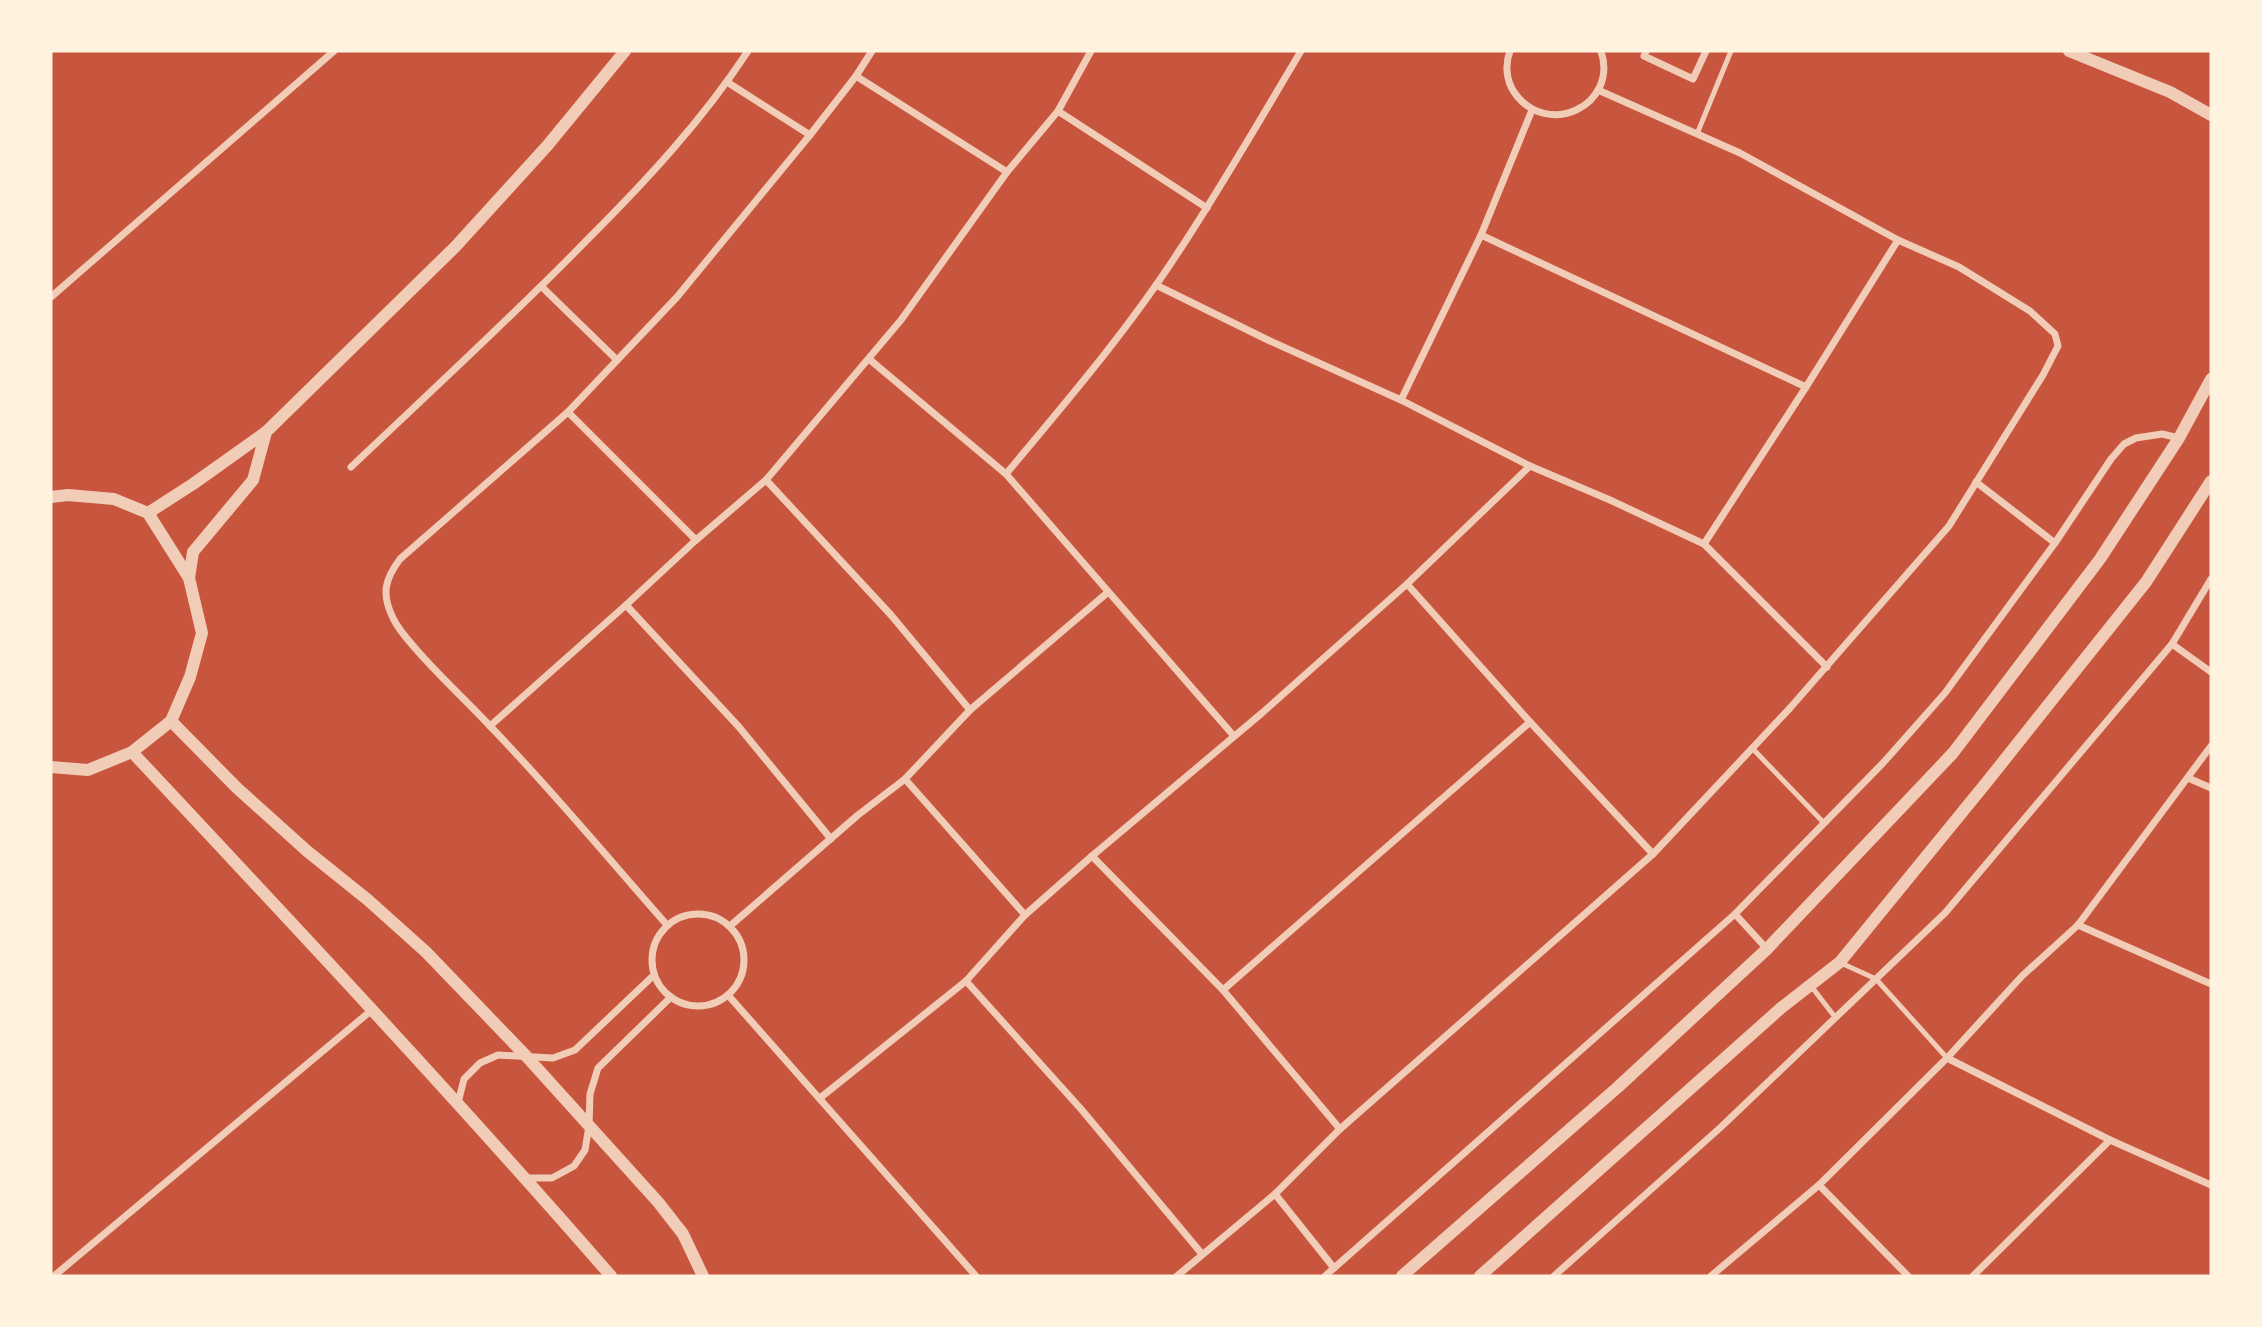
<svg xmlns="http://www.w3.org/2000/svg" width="2262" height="1327" viewBox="0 0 2262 1327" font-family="'Varela Round',sans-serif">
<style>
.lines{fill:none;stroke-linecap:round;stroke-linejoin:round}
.service{stroke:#f1ccb7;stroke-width:5}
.minor{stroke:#f1ccb7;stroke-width:7}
.tertiary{stroke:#f1ccb7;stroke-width:12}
</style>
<rect width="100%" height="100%" fill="#c8553d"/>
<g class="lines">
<g class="service">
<path d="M 1697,134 L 1731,51"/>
<path d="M 1752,748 L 1824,823"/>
<path d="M 1841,963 L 1876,979 L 1947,1058"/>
<path d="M 1811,986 L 1835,1017"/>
</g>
<g class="minor">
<path d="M 1510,51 C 1505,64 1506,80 1514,92 C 1547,140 1619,105 1601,51"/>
<path d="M 1646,51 L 1644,56 L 1693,79 L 1706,51"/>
<path d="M 856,76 L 1007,172"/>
<path d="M 727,82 L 810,135"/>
<path d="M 1058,111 L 1207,208"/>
<path d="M 1481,235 L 1806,387"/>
<path d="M 1156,285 L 1270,341 L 1401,400 L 1530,466 L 1610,500 L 1704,544 L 1827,667"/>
<path d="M 542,287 L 617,360"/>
<path d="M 51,297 L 334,51"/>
<path d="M 869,359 L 1006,474 L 1233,735"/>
<path d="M 1401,400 L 1481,235 L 1532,110"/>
<path d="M 568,412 L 696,540"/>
<path d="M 351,467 C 430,392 510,319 586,241 C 645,182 702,121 748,51"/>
<path d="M 1006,474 C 1066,402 1128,330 1179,251 C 1222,186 1261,118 1301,51"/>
<path d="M 766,480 L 891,615 L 970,710"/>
<path d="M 1976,482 L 2055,543"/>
<path d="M 1704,544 L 1806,387 L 1898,240"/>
<path d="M 1407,584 L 1530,722 L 1653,854"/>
<path d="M 626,605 L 739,727 L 831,839"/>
<path d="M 2172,644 L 2211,672"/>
<path d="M 490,726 L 626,605 L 696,540 L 766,480 L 901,320 L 1007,172 L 1058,111 L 1091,51"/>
<path d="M 2188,778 L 2211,788"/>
<path d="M 905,779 L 1025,915"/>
<path d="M 1092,856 L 1223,990 L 1340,1129"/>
<path d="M 1735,914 L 1767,949"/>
<circle cx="698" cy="960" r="46"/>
<path d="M 667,925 C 608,858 551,789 489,725 C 465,699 438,675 415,648 C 407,639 398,629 393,618 C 381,594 385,579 400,559 L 568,412 L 677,297 L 810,135 L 856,76 L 872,51"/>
<path d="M 2078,925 L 2211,984"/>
<path d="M 730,926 L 858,815 L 905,779 L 970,710 L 1107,593"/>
<path d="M 966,981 L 1081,1109 L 1202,1254"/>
<path d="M 1223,990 L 1530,722"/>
<path d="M 728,995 L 976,1276"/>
<path d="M 1947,1058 L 2110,1140 L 2211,1185"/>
<path d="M 820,1098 L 966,981 L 1025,915 L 1092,856 L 1262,713 L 1407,584 L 1530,466"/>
<path d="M 458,1103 L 464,1079 L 480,1063 L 498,1055 L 553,1058 L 575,1050 L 654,975"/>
<path d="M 526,1178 L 552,1178 L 574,1166 L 585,1150 L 589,1126 L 590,1094 L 598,1068 L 671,997"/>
<path d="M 1819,1185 L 1908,1276"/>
<path d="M 1275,1194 L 1334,1268"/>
<path d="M 54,1276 L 373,1009"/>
<path d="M 1177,1276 L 1275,1194 L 1340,1129 L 1653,854 L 1790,708 L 1949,526 L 2043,375 L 2058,346 L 2055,334 L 2030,311 L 1959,267 L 1898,240 L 1740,153 L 1598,90"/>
<path d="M 1325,1276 L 1735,914 L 1883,763 L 1945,693 L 2055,543 L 2111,459 L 2124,444 L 2136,438 L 2162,434 L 2179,438"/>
<path d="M 1554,1276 L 1721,1127 L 1945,913 L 2172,644 L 2211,579"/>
<path d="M 1711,1276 L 1819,1185 L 1947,1058 L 2022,976 L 2078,925 L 2211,746"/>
<path d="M 1973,1276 L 2110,1140"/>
</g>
<g class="tertiary">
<path d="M 2069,51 L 2170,92 L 2211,115"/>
<path d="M 51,497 L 68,495 L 114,499 L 148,513 L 189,578 L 202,633 L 190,677 L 171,721 L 132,752 L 88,770 L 51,767"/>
<path d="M 148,513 L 193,484 L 266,432 L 456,246 L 547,146 L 625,51"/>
<path d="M 189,578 L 193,552 L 253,480 L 266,432"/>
<path d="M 171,721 L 237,788 L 307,851 L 368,900 L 426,952 L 527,1057 L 658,1202 L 683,1234 L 703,1276"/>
<path d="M 132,752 C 294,925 456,1098 611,1276"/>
<path d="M 1402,1276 L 1618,1087 L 1767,949 L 1953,753 L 2100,559 L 2179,438 L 2211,379"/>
<path d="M 1480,1276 L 1781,1008 L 1840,962 L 1986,783 L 2146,582 L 2211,481"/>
</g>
</g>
<rect width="2262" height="1327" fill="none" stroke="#fff3e0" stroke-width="105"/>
</svg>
